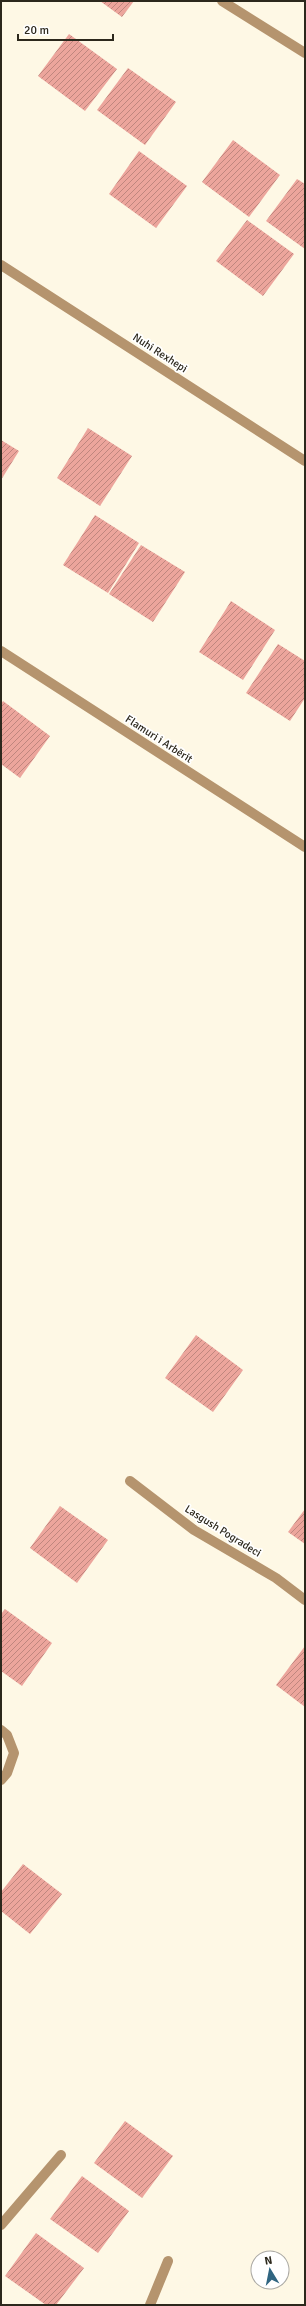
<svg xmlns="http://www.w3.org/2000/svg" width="306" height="2306" viewBox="0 0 306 2306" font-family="Signika,sans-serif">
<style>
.building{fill:url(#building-hatch)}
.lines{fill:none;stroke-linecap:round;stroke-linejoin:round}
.minor{stroke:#b5946e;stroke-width:10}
.labels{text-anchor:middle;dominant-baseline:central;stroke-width:3.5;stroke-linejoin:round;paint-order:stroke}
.street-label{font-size:11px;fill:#2c281c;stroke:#fff}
</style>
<defs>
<pattern id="building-hatch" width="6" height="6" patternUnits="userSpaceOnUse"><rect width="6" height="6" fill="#eca59c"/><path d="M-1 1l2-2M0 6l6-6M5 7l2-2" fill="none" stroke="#bf867e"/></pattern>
</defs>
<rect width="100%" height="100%" fill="#fef8e5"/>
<g class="building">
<path d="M 100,1 L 134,1 L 122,17 Z"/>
<path d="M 69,34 L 117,69 L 85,111 L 38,76 Z"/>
<path d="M 128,68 L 176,102 L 145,145 L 97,110 Z"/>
<path d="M 233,140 L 280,175 L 249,217 L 202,182 Z"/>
<path d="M 139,151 L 187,186 L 156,228 L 109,194 Z"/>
<path d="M 297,179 L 305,184 L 305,249 L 266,221 Z"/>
<path d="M 247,220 L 294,254 L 263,296 L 216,261 Z"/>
<path d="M 88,428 L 132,456 L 100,506 L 57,478 Z"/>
<path d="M 1,440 L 19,451 L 1,480 Z"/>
<path d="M 95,515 L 139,543 L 108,593 L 63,565 Z"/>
<path d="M 141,545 L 185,572 L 153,622 L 109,594 Z"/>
<path d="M 231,601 L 275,630 L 243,680 L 199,652 Z"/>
<path d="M 278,644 L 305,661 L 305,698 L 290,721 L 246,693 Z"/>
<path d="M 3,701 L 50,736 L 20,778 L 1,764 L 1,704 Z"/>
<path d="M 196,1335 L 243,1370 L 213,1412 L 165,1378 Z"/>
<path d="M 60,1506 L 108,1540 L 77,1583 L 30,1548 Z"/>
<path d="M 305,1509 L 305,1544 L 288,1532 Z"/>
<path d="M 5,1609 L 52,1643 L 22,1686 L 1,1671 L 1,1614 Z"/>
<path d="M 305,1646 L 305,1707 L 276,1685 Z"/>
<path d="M 23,1864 L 62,1894 L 30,1934 L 1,1911 L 1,1892 Z"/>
<path d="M 125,2121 L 173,2156 L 142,2198 L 94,2163 Z"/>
<path d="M 82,2176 L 129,2211 L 98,2253 L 50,2219 Z"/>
<path d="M 36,2233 L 84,2268 L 56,2305 L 46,2305 L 5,2276 Z"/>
</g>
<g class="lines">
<g class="minor">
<path d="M 222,1 L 305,53"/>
<path d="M 1,265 L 305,461"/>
<path d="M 1,651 L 305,847"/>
<path d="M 130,1481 L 194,1530 L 276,1578 L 305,1600"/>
<path d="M 1,1730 L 7,1735 L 14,1753 L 7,1773 L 1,1780"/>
<path d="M 1,2225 L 61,2155"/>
<path d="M 150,2305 L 168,2261"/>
</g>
</g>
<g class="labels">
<g class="street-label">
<text transform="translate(160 353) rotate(33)">Nuhi Rexhepi</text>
<text transform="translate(159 739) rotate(33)">Flamuri i Arbërit</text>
<text transform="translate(223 1531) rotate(32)">Lasgush Pogradeci</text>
</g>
</g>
<rect width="306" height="2306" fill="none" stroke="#2c281c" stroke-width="4"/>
<g transform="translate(270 2270) rotate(350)"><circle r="19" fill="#ffffff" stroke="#aba9a4"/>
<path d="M0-3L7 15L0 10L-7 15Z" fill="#306581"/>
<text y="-6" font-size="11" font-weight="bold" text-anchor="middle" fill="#2c281c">N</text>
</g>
<path d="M18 34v6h95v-6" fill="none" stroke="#2c281c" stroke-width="2"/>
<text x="24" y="34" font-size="12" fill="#2c281c" stroke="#ffffff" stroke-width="3" paint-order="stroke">20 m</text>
</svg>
